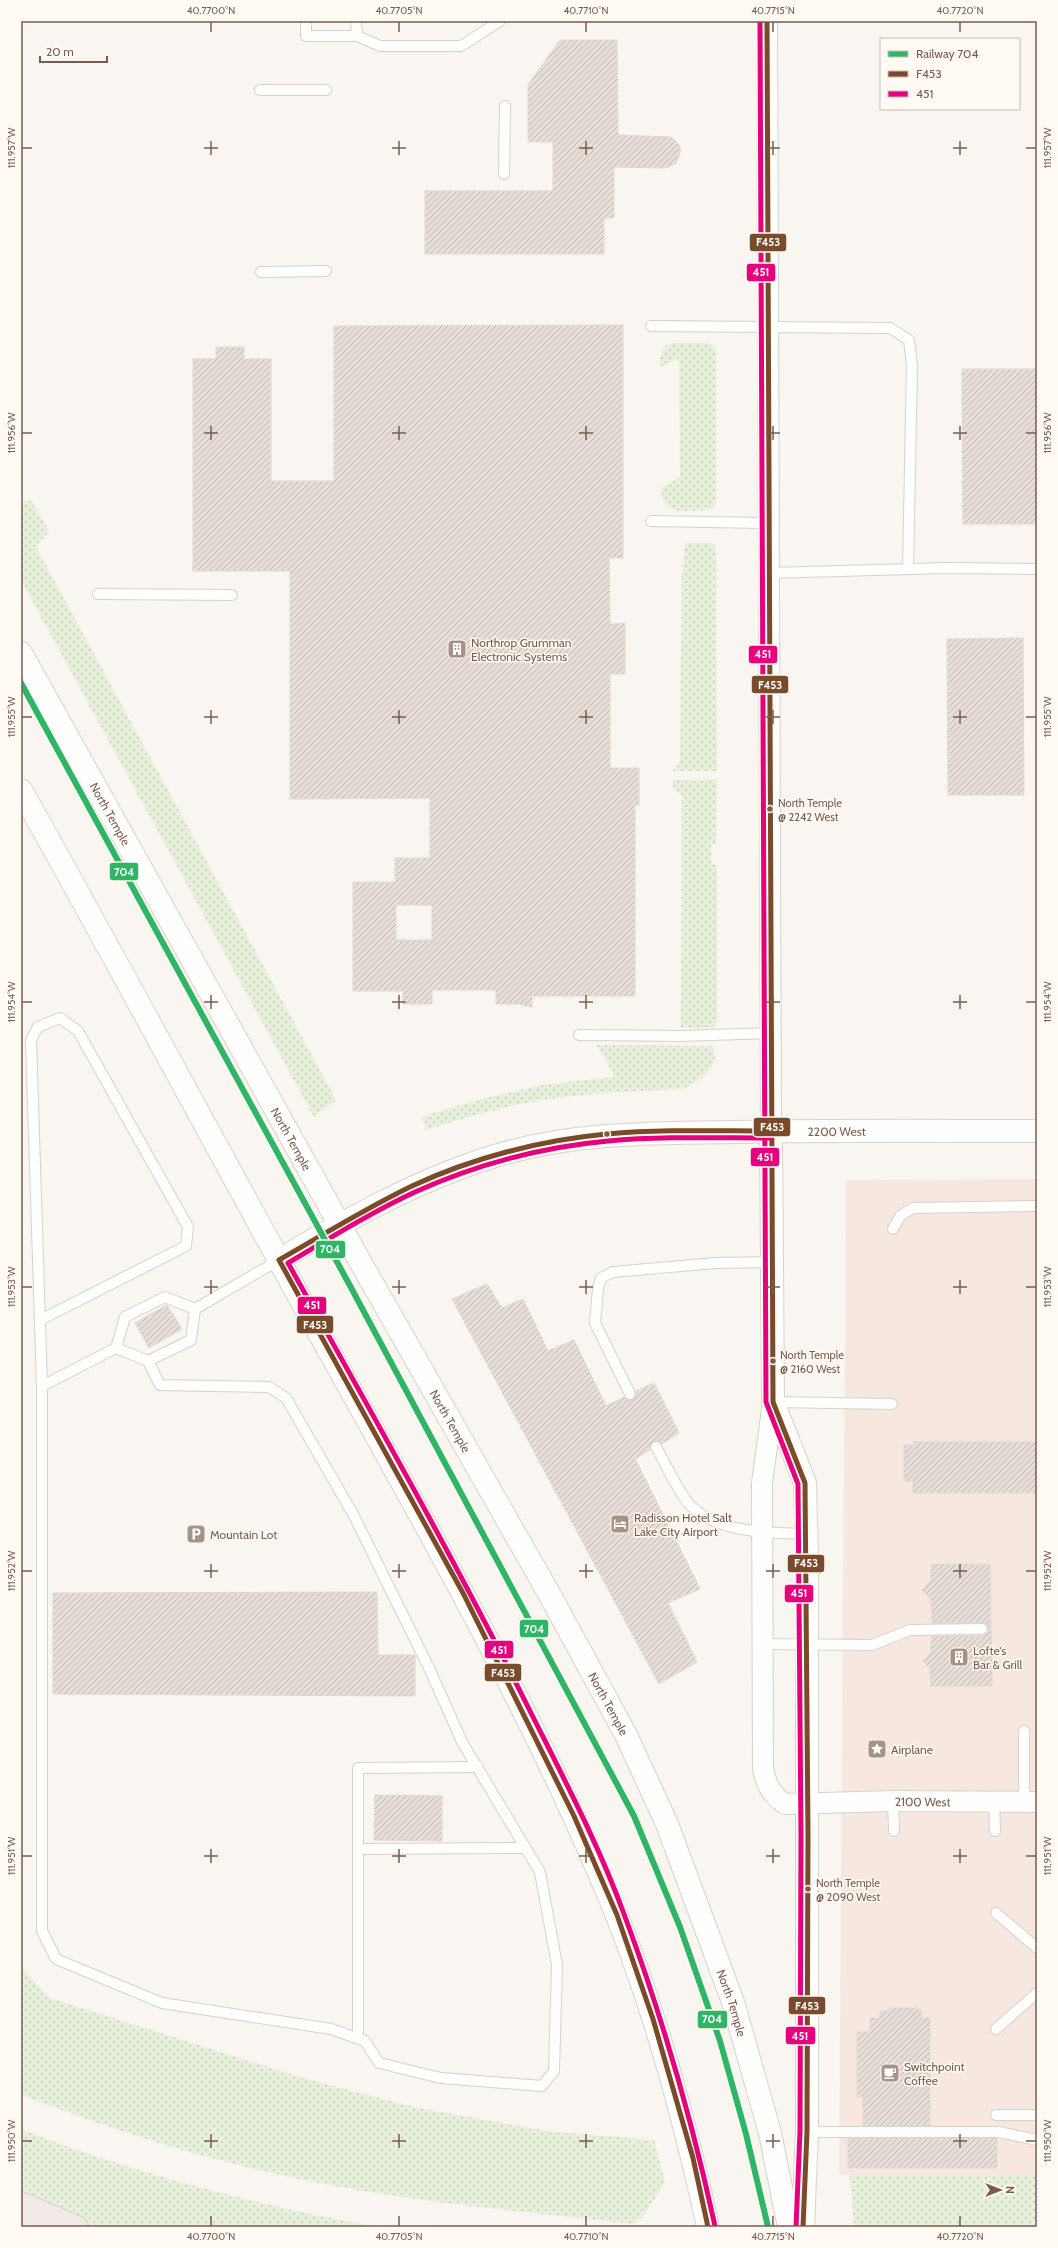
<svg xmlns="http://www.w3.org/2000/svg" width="1058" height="2248" viewBox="0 0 1058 2248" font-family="Cabin,sans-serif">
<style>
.commercial{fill:#f6e8e1}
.green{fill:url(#green-dots)}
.building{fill:url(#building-hatch);stroke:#e2d8d2;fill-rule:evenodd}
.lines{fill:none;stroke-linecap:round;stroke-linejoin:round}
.lane-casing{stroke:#d7d1cb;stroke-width:12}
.street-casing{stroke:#d7d1cb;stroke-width:22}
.secondary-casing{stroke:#d9d2cb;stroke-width:24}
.highway-casing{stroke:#dad1cc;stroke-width:24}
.lane{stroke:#fefefd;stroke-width:10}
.street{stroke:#fefefd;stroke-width:20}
.secondary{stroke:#fefefd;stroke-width:22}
.highway{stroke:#f2eae7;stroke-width:22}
.bus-1-casing{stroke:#fffaf3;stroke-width:8}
.bus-2-casing{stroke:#fffaf3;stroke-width:8}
.bus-1{stroke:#7a4b2a;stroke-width:5}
.bus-2{stroke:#e5007d;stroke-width:5}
.rail-1-casing{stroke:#fffaf3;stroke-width:9}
.rail-1{stroke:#2eb566;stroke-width:6}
.ticks{fill:none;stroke:#7a5c4d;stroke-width:1.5}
.bus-dot{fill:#7a5c4d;stroke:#fffaf3;stroke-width:1.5}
.labels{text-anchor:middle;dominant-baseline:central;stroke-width:3;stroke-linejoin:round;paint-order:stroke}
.bus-label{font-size:11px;fill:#7a5c4d;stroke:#fffaf3;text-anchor:start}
.poi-label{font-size:12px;fill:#7a5c4d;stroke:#fffaf3;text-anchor:start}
.street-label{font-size:12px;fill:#7a5c4d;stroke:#fffaf3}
.line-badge{stroke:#fffaf3;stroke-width:1.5}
.badge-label{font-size:11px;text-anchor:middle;font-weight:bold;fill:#fff}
.neatline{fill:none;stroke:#7a5c4d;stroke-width:1.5}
.ticks-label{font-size:10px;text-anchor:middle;fill:#7a5c4d}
</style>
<defs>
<pattern id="green-dots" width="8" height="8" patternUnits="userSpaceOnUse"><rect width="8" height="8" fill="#e7f0db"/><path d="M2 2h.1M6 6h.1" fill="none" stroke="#c0c6b4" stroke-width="1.8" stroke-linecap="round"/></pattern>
<pattern id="building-hatch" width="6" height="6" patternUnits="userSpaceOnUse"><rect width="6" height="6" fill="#e6ded7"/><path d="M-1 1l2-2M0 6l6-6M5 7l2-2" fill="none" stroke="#bfb7b1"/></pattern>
</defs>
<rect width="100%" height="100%" fill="#f9f5f0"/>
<path class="commercial" d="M 1037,1179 L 1037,2180 L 839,2175 L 846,1180 Z"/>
<g class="green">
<path d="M 674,343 L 709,343 L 716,348 L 716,504 L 711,509 C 690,510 661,519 661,488 L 680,477 L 679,358 L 660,367 C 660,355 661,345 674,343 Z"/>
<path d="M 31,500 L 49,531 L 36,547 L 336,1100 L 314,1117 L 21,580 L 21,502 Z"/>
<path d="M 685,543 L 712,543 L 716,548 L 717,771 L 673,771 L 680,762 L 682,578 Z"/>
<path d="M 717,779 L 716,844 L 711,844 L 711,864 L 717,865 L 717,1022 L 713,1028 L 681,1028 L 682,795 L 673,788 L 673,780 Z"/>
<path d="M 597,1045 L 713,1046 L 715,1058 C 710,1074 698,1082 684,1089 C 639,1091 594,1092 550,1099 C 508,1105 466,1117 426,1130 L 422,1117 L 482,1099 L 542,1085 L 615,1077 Z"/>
<path d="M 21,1967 L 50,1998 L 303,2078 L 418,2108 L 553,2132 L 654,2140 L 665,2182 L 643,2217 L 634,2224 C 527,2212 420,2203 314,2182 C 214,2163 116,2131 21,2095 Z"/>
<path d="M 21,2129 C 59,2145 97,2157 136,2169 C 217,2194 295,2212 379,2227 L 96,2227 L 21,2216 Z"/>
<path d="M 850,2175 L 1037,2175 L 1037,2227 L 854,2227 Z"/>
</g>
<g class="building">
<path d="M 560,40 L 617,40 L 618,135 L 671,137 L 679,145 L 681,151 L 676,163 L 666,168 L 614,167 L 614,218 L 604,218 L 604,254 L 425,254 L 425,191 L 553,191 L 553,142 L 528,142 L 528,85 Z"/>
<path d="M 623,325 L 623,558 L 609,558 L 610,624 L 625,623 L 625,674 L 610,674 L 610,768 L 639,768 L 639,805 L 635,805 L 635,996 L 532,996 L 532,1007 L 519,1004 L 496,1004 L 496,990 L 432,990 L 432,1004 L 403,1004 L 403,991 L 353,991 L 353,882 L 395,882 L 395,858 L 430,858 L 430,798 L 290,799 L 290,571 L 193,571 L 193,359 L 216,359 L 216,347 L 244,347 L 244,359 L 271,359 L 271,481 L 334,481 L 334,326 ZM 396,905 L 432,905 L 432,940 L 396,940 Z"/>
<path d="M 962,369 L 1037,369 L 1037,524 L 963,524 Z"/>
<path d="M 1023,638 L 1024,795 L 948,795 L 947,639 Z"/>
<path d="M 487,1284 L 502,1308 L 523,1299 L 548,1351 L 574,1340 L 606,1406 L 624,1397 L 627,1400 L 632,1400 L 636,1397 L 636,1391 L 654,1383 L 679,1433 L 661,1444 L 657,1441 L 653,1442 L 650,1446 L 650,1450 L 635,1459 L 700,1589 L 668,1603 L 697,1662 L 659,1684 L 452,1299 Z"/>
<path d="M 167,1305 L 182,1329 L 149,1348 L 135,1323 Z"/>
<path d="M 914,1442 L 1037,1442 L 1037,1493 L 913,1493 L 913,1481 L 904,1481 L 904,1445 L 914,1445 Z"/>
<path d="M 931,1564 L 990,1564 L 992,1686 L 931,1686 L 930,1668 L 923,1661 L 931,1653 L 931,1636 L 982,1636 L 986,1634 L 988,1629 L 987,1625 L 982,1622 L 932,1623 L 931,1599 L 922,1590 L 931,1581 Z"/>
<path d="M 377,1592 L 378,1655 L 415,1655 L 415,1696 L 53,1694 L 53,1593 Z"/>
<path d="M 375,1795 L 442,1796 L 442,1841 L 374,1840 Z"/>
<path d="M 889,2008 L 918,2008 L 918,2010 L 921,2010 L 921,2018 L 930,2018 L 930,2126 L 863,2126 L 863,2097 L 857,2097 L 857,2032 L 870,2032 L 870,2018 L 880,2018 L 880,2011 L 889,2011 Z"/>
<path d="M 997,2138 L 997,2168 L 848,2168 L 848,2139 Z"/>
</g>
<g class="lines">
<defs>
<g id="lane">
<path d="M 306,21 L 306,36 L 357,36 L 356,21"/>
<path d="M 357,36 L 380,46 L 461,46 L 500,21"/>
<path d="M 260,90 L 326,90"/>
<path d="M 504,174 L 505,106"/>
<path d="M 261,272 L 326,271"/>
<path d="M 651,326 L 890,328 L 909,340 L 912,365 L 908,569"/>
<path d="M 651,521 L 769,523"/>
<path d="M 769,573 L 946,568 L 1037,569"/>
<path d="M 98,594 L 232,595"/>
<path d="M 579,1035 L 681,1036 L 770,1033"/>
<path d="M 893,1229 L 900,1216 L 913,1208 L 1037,1206"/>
<path d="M 165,1297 L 195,1309 L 191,1340 L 148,1361 L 116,1348 L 125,1317 Z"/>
<path d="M 195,1309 L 279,1260"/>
<path d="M 40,1320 L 186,1246 L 188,1227 L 78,1031 L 60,1018 L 38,1027 L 31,1040 L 42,1386"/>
<path d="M 116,1348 L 42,1386 L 42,1931 L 56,1959 L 162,2003 L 331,2029 L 365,2041 L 379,2063 L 441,2078 L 542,2086 L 554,2071 L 557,1965 L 540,1872 L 462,1742 L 430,1670 L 353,1514 L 286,1398 L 269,1387 L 160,1385 L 148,1361"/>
<path d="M 630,1394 L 595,1323 L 598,1288 L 601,1278 L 613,1272 L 715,1263 L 772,1262"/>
<path d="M 773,1402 L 892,1404"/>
<path d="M 656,1447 C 664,1461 680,1495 690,1505 C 717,1533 770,1533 806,1534"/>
<path d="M 762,1644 L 872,1645 L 910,1630 L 982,1629"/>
<path d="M 1024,1731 L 1024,1802"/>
<path d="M 893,1801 L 894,1831"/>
<path d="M 994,1801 L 995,1831"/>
<path d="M 358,1849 L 526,1848"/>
<path d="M 996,1913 L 1037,1948"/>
<path d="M 996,2029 L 1037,1993"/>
<path d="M 358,2038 L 358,1768 L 478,1767"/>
<path d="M 996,2115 L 1037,2115"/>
<path d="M 807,2132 L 999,2132 L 1037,2140"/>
</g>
<g id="street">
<path d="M 767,21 L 771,1131"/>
<path id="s1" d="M 773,1402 L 762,1483 L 763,1768 C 766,1785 771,1794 785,1804 L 893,1801 L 1037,1802"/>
</g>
<g id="secondary">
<path id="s2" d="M 21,653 L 366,1272 L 547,1590 L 626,1735 L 667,1824 L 733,2002 L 770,2133 L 789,2227"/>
<path d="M 21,790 C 122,970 219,1152 319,1333 C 424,1522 533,1711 615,1911 C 656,2013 685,2121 708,2227"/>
<path d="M 771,1131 L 773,1402 L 805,1483 L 807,1559 L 807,2132 L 803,2227"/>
<path id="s3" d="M 279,1260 C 348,1219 417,1180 495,1156 C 574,1132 655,1133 737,1132 C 837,1130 937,1131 1037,1131"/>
</g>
<g id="highway">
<path d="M 21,2203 L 77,2227"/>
<path d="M 21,2223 L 42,2227"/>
</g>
</defs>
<use href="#lane" class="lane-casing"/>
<use href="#street" class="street-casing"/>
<use href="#secondary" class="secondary-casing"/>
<use href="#highway" class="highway-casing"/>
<use href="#lane" class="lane"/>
<use href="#street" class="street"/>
<use href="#secondary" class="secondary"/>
<use href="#highway" class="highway"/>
<defs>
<g id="bus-1">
<path d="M 767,21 L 773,1402 L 805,1483 L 808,1834 L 807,2132 L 803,2227"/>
<path d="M 708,2227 L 693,2158 L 653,2019 L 617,1915 L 574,1816 L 463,1593 L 279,1260 C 323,1235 366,1208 412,1186 C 472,1158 541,1140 607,1134 C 662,1129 716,1131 771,1131"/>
</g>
<g id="bus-2">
<path d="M 760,21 L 766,1402 L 798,1484 L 801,1834 L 800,2132 L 796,2227"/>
<path d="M 715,2226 C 692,2120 662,2016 624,1914 C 598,1843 562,1775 528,1707 C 453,1556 370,1410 288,1263 C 330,1238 372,1212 415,1192 C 475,1165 542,1147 608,1141 C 662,1136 717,1138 771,1138"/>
</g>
</defs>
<use href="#bus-1" class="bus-1-casing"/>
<use href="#bus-2" class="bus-2-casing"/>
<use href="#bus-1" class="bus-1"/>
<use href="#bus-2" class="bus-2"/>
<defs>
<path id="rail-1" d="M 21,683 L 348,1282 L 634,1816 L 680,1927 L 720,2041 L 746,2134 L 768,2227"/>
</defs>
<use href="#rail-1" class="rail-1-casing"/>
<use href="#rail-1" class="rail-1"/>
</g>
<path class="ticks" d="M 211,22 L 211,32M 399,22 L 399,32M 586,22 L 586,32M 773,22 L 773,32M 960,22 L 960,32M 211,141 L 211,155M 399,141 L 399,155M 586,141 L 586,155M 773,141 L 773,155M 960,141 L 960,155M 22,148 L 32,148M 204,148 L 218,148M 392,148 L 406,148M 579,148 L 593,148M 766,148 L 780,148M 953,148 L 967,148M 1026,148 L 1036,148M 211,426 L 211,440M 399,426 L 399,440M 586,426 L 586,440M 773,426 L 773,440M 960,426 L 960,440M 22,433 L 32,433M 204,433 L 218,433M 392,433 L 406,433M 579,433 L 593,433M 766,433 L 780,433M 953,433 L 967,433M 1026,433 L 1036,433M 211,710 L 211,724M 399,710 L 399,724M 586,710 L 586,724M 773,710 L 773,724M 960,710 L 960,724M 22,717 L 32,717M 204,717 L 218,717M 392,717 L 406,717M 579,717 L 593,717M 766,717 L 780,717M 953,717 L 967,717M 1026,717 L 1036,717M 211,995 L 211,1009M 399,995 L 399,1009M 586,995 L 586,1009M 773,995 L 773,1009M 960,995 L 960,1009M 22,1002 L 32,1002M 204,1002 L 218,1002M 392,1002 L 406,1002M 579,1002 L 593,1002M 766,1002 L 780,1002M 953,1002 L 967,1002M 1026,1002 L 1036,1002M 211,1280 L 211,1294M 399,1280 L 399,1294M 586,1280 L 586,1294M 773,1280 L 773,1294M 960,1280 L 960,1294M 22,1287 L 32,1287M 204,1287 L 218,1287M 392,1287 L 406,1287M 579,1287 L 593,1287M 766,1287 L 780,1287M 953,1287 L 967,1287M 1026,1287 L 1036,1287M 211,1564 L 211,1578M 399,1564 L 399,1578M 586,1564 L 586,1578M 773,1564 L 773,1578M 960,1564 L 960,1578M 22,1571 L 32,1571M 204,1571 L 218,1571M 392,1571 L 406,1571M 579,1571 L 593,1571M 766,1571 L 780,1571M 953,1571 L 967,1571M 1026,1571 L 1036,1571M 211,1849 L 211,1863M 399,1849 L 399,1863M 586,1849 L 586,1863M 773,1849 L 773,1863M 960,1849 L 960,1863M 22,1856 L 32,1856M 204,1856 L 218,1856M 392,1856 L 406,1856M 579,1856 L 593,1856M 766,1856 L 780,1856M 953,1856 L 967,1856M 1026,1856 L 1036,1856M 211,2134 L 211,2148M 399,2134 L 399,2148M 586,2134 L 586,2148M 773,2134 L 773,2148M 960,2134 L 960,2148M 22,2141 L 32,2141M 204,2141 L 218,2141M 392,2141 L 406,2141M 579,2141 L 593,2141M 766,2141 L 780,2141M 953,2141 L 967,2141M 1026,2141 L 1036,2141M 211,2216 L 211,2226M 399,2216 L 399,2226M 586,2216 L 586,2226M 773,2216 L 773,2226M 960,2216 L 960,2226"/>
<defs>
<symbol id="building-square" viewBox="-11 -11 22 22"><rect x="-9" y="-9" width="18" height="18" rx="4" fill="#a69286" stroke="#fffaf3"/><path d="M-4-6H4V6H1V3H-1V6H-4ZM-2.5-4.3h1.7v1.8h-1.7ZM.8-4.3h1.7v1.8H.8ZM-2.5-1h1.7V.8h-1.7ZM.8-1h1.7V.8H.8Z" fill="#fff"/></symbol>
<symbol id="hotel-square" viewBox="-11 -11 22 22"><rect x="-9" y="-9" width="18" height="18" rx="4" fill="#a69286" stroke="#fffaf3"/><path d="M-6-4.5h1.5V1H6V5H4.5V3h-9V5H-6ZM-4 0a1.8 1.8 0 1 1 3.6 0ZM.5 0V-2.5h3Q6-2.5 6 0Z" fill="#fff"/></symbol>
<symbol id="parking-square" viewBox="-11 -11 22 22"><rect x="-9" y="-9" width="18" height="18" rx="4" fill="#a69286" stroke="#fffaf3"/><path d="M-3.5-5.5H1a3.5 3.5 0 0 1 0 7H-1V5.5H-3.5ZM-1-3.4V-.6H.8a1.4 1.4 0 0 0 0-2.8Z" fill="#fff"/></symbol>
<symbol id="sight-square" viewBox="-11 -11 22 22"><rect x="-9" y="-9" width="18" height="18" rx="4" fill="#a69286" stroke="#fffaf3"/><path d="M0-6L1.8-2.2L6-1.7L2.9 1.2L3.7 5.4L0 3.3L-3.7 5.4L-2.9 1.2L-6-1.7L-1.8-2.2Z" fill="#fff"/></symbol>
<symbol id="cafe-square" viewBox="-11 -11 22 22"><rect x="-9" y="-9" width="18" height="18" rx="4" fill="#a69286" stroke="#fffaf3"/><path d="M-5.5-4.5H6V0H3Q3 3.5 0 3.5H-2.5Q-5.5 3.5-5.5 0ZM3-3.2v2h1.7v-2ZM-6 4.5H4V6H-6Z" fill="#fff"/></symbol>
</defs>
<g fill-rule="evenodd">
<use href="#building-square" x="446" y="638" width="22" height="22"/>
<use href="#hotel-square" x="609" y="1513" width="22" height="22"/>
<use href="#parking-square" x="185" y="1523" width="22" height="22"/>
<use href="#building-square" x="948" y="1646" width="22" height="22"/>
<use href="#sight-square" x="866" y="1738" width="22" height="22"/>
<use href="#cafe-square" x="879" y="2062" width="22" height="22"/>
</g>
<g class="bus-dot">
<circle cx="770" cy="809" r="3.5"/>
<circle cx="607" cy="1134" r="3.5"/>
<circle cx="773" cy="1361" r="3.5"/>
<circle cx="808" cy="1889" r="3.5"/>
</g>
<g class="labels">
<g class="bus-label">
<text x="778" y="803">North Temple<tspan x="778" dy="14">@ 2242 West</tspan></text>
<text x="780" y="1355">North Temple<tspan x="780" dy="14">@ 2160 West</tspan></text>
<text x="816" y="1883">North Temple<tspan x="816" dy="14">@ 2090 West</tspan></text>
</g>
<g class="poi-label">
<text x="471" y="642">Northrop Grumman<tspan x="471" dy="14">Electronic Systems</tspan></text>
<text x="634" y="1517">Radisson Hotel Salt<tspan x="634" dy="14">Lake City Airport</tspan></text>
<text x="210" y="1534">Mountain Lot</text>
<text x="973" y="1650">Lofte's<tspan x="973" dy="14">Bar &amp; Grill</tspan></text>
<text x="891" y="1749">Airplane</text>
<text x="904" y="2066">Switchpoint<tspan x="904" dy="14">Coffee</tspan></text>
</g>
<g class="street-label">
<text stroke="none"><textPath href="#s2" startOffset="184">North Temple</textPath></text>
<text stroke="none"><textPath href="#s3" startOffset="584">2200 West</textPath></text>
<text stroke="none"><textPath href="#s2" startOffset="556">North Temple</textPath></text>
<text stroke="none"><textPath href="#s2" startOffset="880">North Temple</textPath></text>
<text stroke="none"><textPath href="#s2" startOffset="1204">North Temple</textPath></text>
<text stroke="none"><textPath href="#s1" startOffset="548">2100 West</textPath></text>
<text stroke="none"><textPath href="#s2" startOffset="1528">North Temple</textPath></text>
</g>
</g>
<g class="line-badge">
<rect x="749" y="233" width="38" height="19" rx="4" fill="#7a4b2a"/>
<rect x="746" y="263" width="30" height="19" rx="4" fill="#e5007d"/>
<rect x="748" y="645" width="30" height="19" rx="4" fill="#e5007d"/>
<rect x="751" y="675" width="38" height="19" rx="4" fill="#7a4b2a"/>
<rect x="109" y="862" width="30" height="19" rx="4" fill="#2eb566"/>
<rect x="753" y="1117" width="38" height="20" rx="4" fill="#7a4b2a"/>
<rect x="750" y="1147" width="30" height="20" rx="4" fill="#e5007d"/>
<rect x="315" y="1240" width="31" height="19" rx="4" fill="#2eb566"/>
<rect x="297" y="1296" width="30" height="19" rx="4" fill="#e5007d"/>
<rect x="296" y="1315" width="38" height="19" rx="4" fill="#7a4b2a"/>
<rect x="787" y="1554" width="38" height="19" rx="4" fill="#7a4b2a"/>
<rect x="784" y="1584" width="30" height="19" rx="4" fill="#e5007d"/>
<rect x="519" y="1619" width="30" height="19" rx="4" fill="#2eb566"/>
<rect x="484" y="1640" width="30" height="19" rx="4" fill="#e5007d"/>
<rect x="484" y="1663" width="38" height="19" rx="4" fill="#7a4b2a"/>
<rect x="788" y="1996" width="38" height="19" rx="4" fill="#7a4b2a"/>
<rect x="697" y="2010" width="31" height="19" rx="4" fill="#2eb566"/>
<rect x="785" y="2026" width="31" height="19" rx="4" fill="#e5007d"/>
</g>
<g class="badge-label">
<text x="768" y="246">F453</text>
<text x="761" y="276">451</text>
<text x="763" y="658">451</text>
<text x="770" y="689">F453</text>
<text x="124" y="876">704</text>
<text x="772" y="1131">F453</text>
<text x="765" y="1161">451</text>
<text x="330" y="1253">704</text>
<text x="312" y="1309">451</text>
<text x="315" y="1329">F453</text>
<text x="806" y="1567">F453</text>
<text x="799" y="1597">451</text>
<text x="534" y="1633">704</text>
<text x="499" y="1654">451</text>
<text x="503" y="1677">F453</text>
<text x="807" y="2010">F453</text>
<text x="712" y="2023">704</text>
<text x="800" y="2040">451</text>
</g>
<rect width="1058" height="2248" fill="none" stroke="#fffaf3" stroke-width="44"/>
<rect x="880" y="38" width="140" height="72" fill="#fffaf3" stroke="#cabbb1"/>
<rect x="888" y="51" width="20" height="6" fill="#2eb566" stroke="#cabbb1"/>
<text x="916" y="58" font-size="12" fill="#7a5c4d">Railway 704</text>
<rect x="888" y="71" width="20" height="6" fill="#7a4b2a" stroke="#cabbb1"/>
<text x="916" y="78" font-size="12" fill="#7a5c4d">F453</text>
<rect x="888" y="91" width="20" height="6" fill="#e5007d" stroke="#cabbb1"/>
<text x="916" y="98" font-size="12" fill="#7a5c4d">451</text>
<g transform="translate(1000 2190) rotate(90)" stroke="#fffaf3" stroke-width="3" paint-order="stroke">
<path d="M0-3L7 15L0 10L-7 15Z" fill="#7a5c4d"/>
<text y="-6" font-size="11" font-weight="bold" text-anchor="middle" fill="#7a5c4d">N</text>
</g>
<path d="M40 56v6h67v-6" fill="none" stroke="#7a5c4d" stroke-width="2"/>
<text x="46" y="56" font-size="12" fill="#7a5c4d" stroke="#fffaf3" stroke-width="3" paint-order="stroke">20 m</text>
<rect x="22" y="22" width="1014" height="2204" class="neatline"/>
<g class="ticks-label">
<text x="211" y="14">40.7700°N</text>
<text x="399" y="14">40.7705°N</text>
<text x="586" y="14">40.7710°N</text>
<text x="773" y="14">40.7715°N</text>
<text x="960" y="14">40.7720°N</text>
<text transform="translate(1047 148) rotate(-90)" y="4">111.957°W</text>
<text transform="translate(11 148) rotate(-90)" y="4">111.957°W</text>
<text transform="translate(1047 433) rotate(-90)" y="4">111.956°W</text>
<text transform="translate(11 433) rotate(-90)" y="4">111.956°W</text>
<text transform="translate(1047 717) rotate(-90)" y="4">111.955°W</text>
<text transform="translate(11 717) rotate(-90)" y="4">111.955°W</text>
<text transform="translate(1047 1002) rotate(-90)" y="4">111.954°W</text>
<text transform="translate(11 1002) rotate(-90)" y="4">111.954°W</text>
<text transform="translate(1047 1287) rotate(-90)" y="4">111.953°W</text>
<text transform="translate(11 1287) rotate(-90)" y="4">111.953°W</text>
<text transform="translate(1047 1571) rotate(-90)" y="4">111.952°W</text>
<text transform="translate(11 1571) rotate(-90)" y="4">111.952°W</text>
<text transform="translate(11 1856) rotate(-90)" y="4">111.951°W</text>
<text transform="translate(1047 1856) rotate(-90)" y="4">111.951°W</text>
<text transform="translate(11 2141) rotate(-90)" y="4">111.950°W</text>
<text transform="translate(1047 2141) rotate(-90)" y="4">111.950°W</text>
<text x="211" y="2240">40.7700°N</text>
<text x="399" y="2240">40.7705°N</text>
<text x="586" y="2240">40.7710°N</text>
<text x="773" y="2240">40.7715°N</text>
<text x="960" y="2240">40.7720°N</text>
</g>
</svg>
